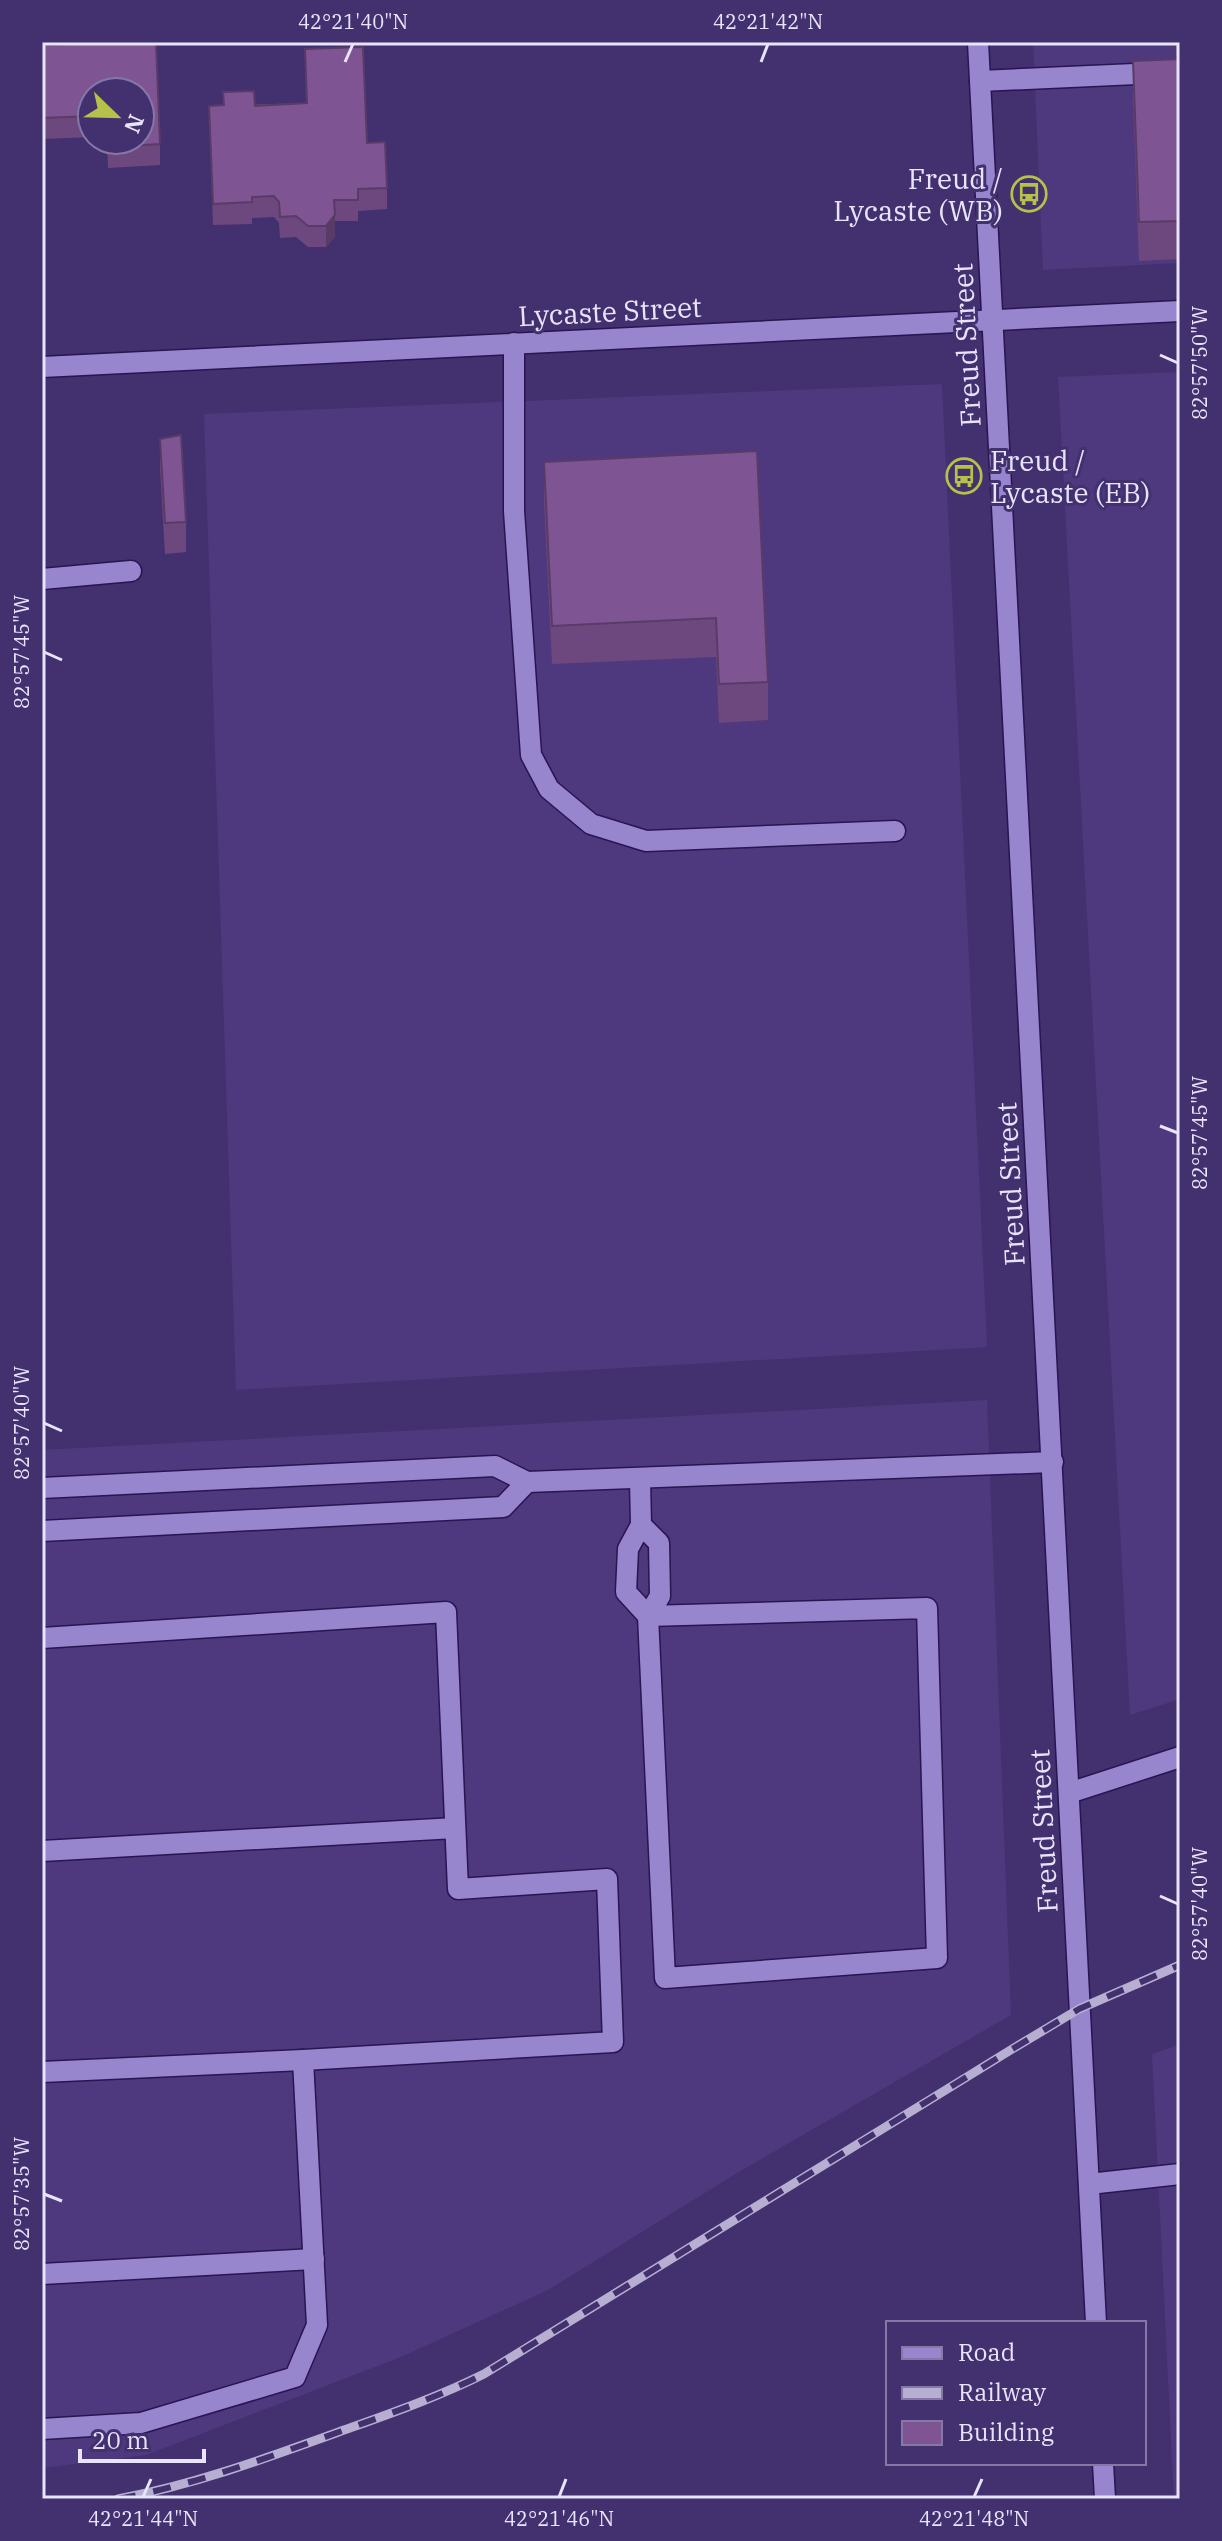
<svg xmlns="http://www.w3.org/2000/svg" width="1222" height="2541" viewBox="0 0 1222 2541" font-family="'IBM Plex Serif',serif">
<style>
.built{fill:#4e397f}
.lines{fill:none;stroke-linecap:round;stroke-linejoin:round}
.service-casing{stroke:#2a1451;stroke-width:23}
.minor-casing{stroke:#2a1451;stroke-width:23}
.tertiary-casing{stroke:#2a1451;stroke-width:23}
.service{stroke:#9786cd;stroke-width:20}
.minor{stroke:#9786cd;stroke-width:20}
.tertiary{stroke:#9786cd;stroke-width:20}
.rail-casing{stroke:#b7afd2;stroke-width:9}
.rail{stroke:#43306f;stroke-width:6;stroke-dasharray:18;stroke-linecap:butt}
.wall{fill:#6d487e}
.shaded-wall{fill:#593b67}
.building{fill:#7f5493;stroke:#593b67;stroke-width:2}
.ticks{fill:none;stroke:#e8e4fb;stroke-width:3}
.labels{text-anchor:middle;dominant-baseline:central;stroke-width:6;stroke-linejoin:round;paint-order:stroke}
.poi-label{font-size:28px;fill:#e8e4fb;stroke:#43306f;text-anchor:end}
.street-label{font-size:28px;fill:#e8e4fb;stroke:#43306f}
.neatline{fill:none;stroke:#e8e4fb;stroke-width:3}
.ticks-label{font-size:20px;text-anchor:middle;fill:#e8e4fb}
</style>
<rect width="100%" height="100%" fill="#43306f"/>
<g class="built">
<path d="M 1033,42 L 1180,42 L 1180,263 L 1043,270 Z"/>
<path d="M 1180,372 L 1180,1699 L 1130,1715 L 1058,377 Z"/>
<path d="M 942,384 L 987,1347 L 236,1390 L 204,414 Z"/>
<path d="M 987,1400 L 1011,2015 L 737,2173 L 548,2290 L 401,2357 L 146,2455 L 42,2468 L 42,1450 Z"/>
<path d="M 1180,2044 L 1180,2499 L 1174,2499 L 1152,2054 Z"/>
</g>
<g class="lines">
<defs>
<g id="service">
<path d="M 980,81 L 1180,72"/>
<path d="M 514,343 L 514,511 L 531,755 L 549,789 L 591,824 L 646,841 L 895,831"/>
<path d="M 42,579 L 131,571"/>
<path d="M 640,1480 L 641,1525 L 628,1549 L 626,1592 L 648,1616"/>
<path d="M 42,1488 L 495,1466 L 527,1482 L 1053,1462"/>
<path d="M 641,1525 L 659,1543 L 660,1596 L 648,1616 L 665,1978 L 937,1958 L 927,1608 L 648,1616"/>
<path d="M 42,1531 L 503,1507 L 527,1482"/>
<path d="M 42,1638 L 446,1612 L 458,1889 L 607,1879 L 613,2042 L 303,2060 L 317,2325 L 295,2377 L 141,2423 L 42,2429"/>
<path d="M 1069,1793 L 1180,1757"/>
<path d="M 42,1851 L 455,1828"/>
<path d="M 42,2072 L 303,2060"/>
<path d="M 1089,2184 L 1180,2174"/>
<path d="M 42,2274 L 314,2259"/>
</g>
<path id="minor" d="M 42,367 L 1180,311"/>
<g id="tertiary">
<path d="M 978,42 L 1096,2323"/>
<path d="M 1103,2463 L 1105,2499"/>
</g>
</defs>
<use href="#service" class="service-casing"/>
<use href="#minor" class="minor-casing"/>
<use href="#tertiary" class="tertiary-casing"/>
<use href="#service" class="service"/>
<use href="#minor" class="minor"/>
<use href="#tertiary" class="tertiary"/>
<defs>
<path id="rail" d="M 118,2499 C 193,2485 264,2459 336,2433 C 386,2415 436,2398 484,2374 L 1009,2051 L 1079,2009 L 1180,1965"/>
</defs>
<use href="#rail" class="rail-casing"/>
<use href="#rail" class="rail"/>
</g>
<g class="wall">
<rect x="1176" y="42" width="4" height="13"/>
<path d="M 78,44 L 160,144 L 160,165 L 108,168 L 107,140 L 140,140 L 92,92 L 92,137 L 42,139 L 42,45 Z"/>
<path d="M 305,49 L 367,143 L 387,188 L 387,209 L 358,211 L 358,221 L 335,221 L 335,237 L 326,247 L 308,247 L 296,237 L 280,238 L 279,223 L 274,217 L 252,218 L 252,224 L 213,225 L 209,106 L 306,103 Z"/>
<path d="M 1180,59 L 1180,259 L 1139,261 L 1133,100 L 1133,61 Z"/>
<path d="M 160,439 L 186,522 L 186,552 L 165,554 L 160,469 Z"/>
<path d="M 757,451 L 768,682 L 768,720 L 719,723 L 716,657 L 552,664 L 544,500 L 544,462 Z"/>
</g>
<path class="shaded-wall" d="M 335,215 L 335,237 L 326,247 L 326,226 Z"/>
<g class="building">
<path d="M 78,42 L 156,42 L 160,144 L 108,147 L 108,140 L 140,140 L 140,92 L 92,92 L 92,116 L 42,118 L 42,45 L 78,44 Z"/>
<path d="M 363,47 L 367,143 L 385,142 L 387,188 L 358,189 L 358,200 L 334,200 L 335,215 L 326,226 L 308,226 L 296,216 L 280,217 L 279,202 L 274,196 L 252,197 L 252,202 L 213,204 L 209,106 L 224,105 L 223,92 L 254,91 L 255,106 L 307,103 L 305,49 Z"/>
<path d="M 1180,59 L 1180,221 L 1139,222 L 1133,61 Z"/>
<path d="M 181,435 L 186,522 L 165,523 L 160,439 Z"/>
<path d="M 757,451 L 768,682 L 719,684 L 716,618 L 552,626 L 544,462 Z"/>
</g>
<path class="ticks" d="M 345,62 L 353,44M 761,62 L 768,44M 1160,355 L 1178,363M 44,652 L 62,660M 1160,1126 L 1178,1133M 44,1423 L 62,1431M 1160,1896 L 1178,1904M 44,2194 L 62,2201M 143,2497 L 151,2479M 559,2497 L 566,2479M 974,2497 L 982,2479"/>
<defs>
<symbol id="bus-ring" viewBox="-11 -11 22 22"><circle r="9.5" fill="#43306f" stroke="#b6c149" stroke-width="1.5"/><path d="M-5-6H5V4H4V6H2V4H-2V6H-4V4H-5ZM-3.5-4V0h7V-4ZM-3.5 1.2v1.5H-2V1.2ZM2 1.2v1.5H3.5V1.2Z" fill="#b6c149"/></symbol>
</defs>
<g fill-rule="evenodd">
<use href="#bus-ring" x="1009" y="174" width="40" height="40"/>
<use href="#bus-ring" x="944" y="456" width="40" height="40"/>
</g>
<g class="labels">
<g class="poi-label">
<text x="1003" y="178">Freud /<tspan x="1003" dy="32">Lycaste (WB)</tspan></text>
<text x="990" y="460" text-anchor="start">Freud /<tspan x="990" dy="32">Lycaste (EB)</tspan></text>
</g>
<g class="street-label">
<text transform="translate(610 311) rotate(-3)">Lycaste Street</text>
<text transform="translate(966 345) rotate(-93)">Freud Street</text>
<text transform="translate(1010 1184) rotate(-93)">Freud Street</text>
<text transform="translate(1043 1831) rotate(-93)">Freud Street</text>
</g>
</g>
<rect width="1222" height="2541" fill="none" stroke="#43306f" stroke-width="88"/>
<rect x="886" y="2321" width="260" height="144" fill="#43306f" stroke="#8578a7" stroke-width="2"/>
<rect x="902" y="2347" width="40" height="12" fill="#9786cd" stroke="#8578a7" stroke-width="2"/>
<text x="958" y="2361" font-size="24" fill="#e8e4fb">Road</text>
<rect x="902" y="2387" width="40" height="12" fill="#b7afd2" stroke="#8578a7" stroke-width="2"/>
<text x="958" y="2401" font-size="24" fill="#e8e4fb">Railway</text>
<rect x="902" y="2421" width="40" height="24" fill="#7f5493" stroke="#8578a7" stroke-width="2"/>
<text x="958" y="2441" font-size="24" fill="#e8e4fb">Building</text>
<g transform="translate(116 116) rotate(113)"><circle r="38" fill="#43306f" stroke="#8578a7" stroke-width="2"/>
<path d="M0-6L14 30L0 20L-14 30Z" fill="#b6c149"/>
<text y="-12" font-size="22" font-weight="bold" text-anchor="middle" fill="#e8e4fb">N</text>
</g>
<path d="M80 2449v12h124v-12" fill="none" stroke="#e8e4fb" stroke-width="4"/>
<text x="92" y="2449" font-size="24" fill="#e8e4fb" stroke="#43306f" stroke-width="6" paint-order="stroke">20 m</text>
<rect x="44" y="44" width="1134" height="2453" class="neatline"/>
<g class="ticks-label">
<text x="353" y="29">42°21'40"N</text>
<text x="768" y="29">42°21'42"N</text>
<text transform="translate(1200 363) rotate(-90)" y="7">82°57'50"W</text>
<text transform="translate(22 652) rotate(-90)" y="7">82°57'45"W</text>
<text transform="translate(1200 1133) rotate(-90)" y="7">82°57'45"W</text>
<text transform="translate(22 1423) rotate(-90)" y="7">82°57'40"W</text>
<text transform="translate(1200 1904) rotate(-90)" y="7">82°57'40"W</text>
<text transform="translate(22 2194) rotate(-90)" y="7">82°57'35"W</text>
<text x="143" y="2526">42°21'44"N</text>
<text x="559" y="2526">42°21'46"N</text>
<text x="974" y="2526">42°21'48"N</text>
</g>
</svg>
